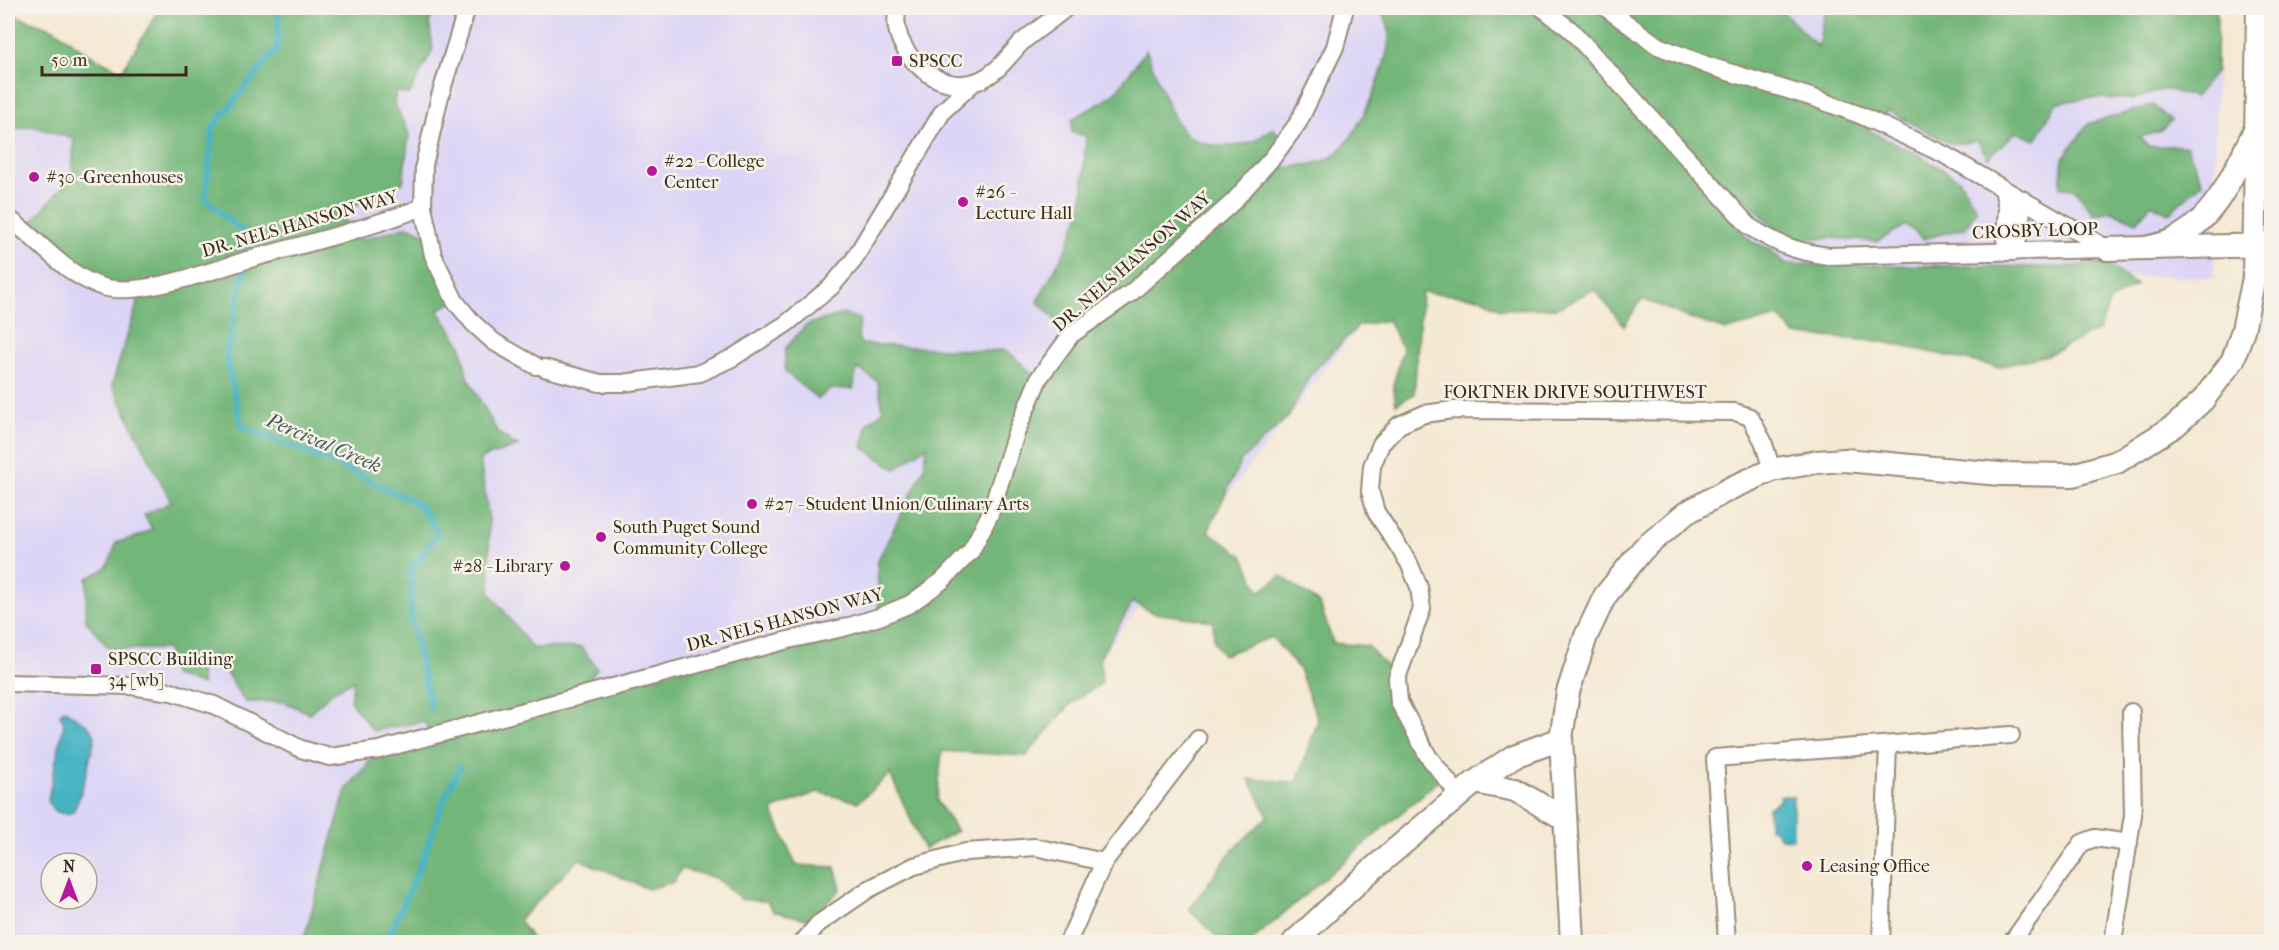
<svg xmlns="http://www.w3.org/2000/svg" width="2279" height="950" viewBox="0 0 2279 950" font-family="'IM FELL French Canon',serif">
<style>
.built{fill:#ddd5f6;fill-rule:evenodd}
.forest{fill:#73b679;stroke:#57704c;stroke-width:1.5}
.water{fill:#47b4c3;stroke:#416f70;stroke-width:1.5}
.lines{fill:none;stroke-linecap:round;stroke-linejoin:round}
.stream{stroke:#47b4c3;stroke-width:6}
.street-casing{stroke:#988a79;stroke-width:20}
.secondary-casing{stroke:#988a79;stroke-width:26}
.street{stroke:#fff;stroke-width:16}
.secondary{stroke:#fff;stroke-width:22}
.poi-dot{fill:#b5179e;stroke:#f7f3e8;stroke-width:2}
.labels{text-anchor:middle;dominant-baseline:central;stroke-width:5;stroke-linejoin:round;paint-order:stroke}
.poi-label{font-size:18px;fill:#3b2a1e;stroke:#f7f3e8;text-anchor:start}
.street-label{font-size:18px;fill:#3b2a1e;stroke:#f7f3e8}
.water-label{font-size:20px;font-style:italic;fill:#3f5a58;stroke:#f7f3e8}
</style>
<rect width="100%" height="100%" fill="#f7f3e8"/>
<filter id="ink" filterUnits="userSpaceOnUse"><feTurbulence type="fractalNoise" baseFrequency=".0167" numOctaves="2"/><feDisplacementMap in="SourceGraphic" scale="12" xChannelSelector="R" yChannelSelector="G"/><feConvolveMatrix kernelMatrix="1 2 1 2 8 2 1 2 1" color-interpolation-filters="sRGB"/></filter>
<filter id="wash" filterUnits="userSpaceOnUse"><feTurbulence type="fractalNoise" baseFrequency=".008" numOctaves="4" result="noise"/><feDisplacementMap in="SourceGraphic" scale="24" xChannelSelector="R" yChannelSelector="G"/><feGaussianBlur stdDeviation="1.35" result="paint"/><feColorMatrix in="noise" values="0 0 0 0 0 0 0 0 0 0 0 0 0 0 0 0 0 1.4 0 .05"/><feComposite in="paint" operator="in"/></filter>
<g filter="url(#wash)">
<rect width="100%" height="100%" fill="#f4e9d4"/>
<path class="built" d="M 184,8 L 2217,8 L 2214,277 L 1401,273 L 1039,735 L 415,752 L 382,942 L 8,942 L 8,32 L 119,87 ZM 51,863 L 87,863 L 87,899 L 51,899 Z"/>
<g class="forest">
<path d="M 160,8 L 442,8 L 429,21 L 433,49 L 409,95 L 396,91 L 394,103 L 409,134 L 403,182 L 384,196 L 337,210 L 361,240 L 408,226 L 429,235 L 455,301 L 438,310 L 461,345 L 467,376 L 498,433 L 518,446 L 480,459 L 489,520 L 490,593 L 532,648 L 581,647 L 597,668 L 579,696 L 879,617 L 877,562 L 924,469 L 927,446 L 895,469 L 862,447 L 868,423 L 883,411 L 878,382 L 857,368 L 853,389 L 830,389 L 818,399 L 785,372 L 785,349 L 806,325 L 843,314 L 860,319 L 858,337 L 861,344 L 985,351 L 1006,350 L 1038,378 L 1071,335 L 1037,301 L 1067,247 L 1082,208 L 1086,136 L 1072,133 L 1072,119 L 1104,101 L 1118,89 L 1146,50 C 1155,70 1171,121 1186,134 C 1201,148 1231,148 1249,143 C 1257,140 1266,133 1273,128 L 1291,149 L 1276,168 C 1295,166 1321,166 1337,153 C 1360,133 1390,63 1389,32 C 1389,25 1383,14 1379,8 L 1779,8 L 1818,47 L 1825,8 L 2217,8 L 2216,71 L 2195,97 L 2165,89 L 2134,99 L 2089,98 L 2056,103 L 2036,140 L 2016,132 L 1988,158 L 1978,141 L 1950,144 L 1889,111 L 1868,130 L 1915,153 L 1959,179 L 1977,210 L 1965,228 L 1923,239 L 1906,225 L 1877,242 L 1831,238 L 1786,239 L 1739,193 L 1717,191 L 1722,215 L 1736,221 L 1744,234 L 1752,242 L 1769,248 L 1785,264 L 2060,267 L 2105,263 L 2136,285 L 2110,301 L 2099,330 L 2047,355 L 1998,367 L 1879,341 L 1795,335 L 1779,317 L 1726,330 L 1692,319 L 1642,299 L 1624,326 L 1594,289 L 1557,308 L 1501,309 L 1481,298 L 1422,292 L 1414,394 L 1396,404 L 1393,385 L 1403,350 L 1388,320 L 1358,326 L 1310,375 L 1289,416 L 1241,461 L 1208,531 L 1243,556 L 1260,592 L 1281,576 L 1320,604 L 1333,643 L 1368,646 L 1397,678 L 1399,702 L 1444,776 L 1250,942 L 1222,942 L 1189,910 L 1229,854 L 1268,816 L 1249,779 L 1297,782 L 1318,720 L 1299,669 L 1272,637 L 1223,655 L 1214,642 L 1213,621 L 1154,613 L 1133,602 L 1100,657 L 1102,683 L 1071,704 L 1026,756 L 942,751 L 937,801 L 957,831 L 924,849 L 890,774 L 858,802 L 817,792 L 772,810 L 796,865 L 835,867 L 841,889 L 810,920 L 773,911 L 767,901 L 742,900 L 716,878 L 681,869 L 674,882 L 648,889 L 579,859 L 519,920 L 534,942 L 303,942 L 346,790 L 379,750 L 429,737 L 425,721 L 373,731 L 350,701 L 354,680 L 335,690 L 309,713 L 284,702 L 245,702 L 214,654 L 198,660 L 202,685 L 173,675 L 167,649 L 110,649 L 86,621 L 87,578 C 109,569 110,565 116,543 C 131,537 138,540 152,528 L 144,515 L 171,502 L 112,385 L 142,288 L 106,288 L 24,231 L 72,176 L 74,139 L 32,126 L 16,129 L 8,122 L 8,13 L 54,29 L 88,54 L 122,71 Z"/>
<path d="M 2152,105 L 2171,120 L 2161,131 L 2140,137 L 2147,146 L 2187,146 L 2202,183 L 2169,213 L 2151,204 L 2137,222 L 2111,211 L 2094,215 L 2075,189 L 2060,188 L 2063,158 L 2088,124 Z"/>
</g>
<g class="water">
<path d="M 66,710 C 76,720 89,722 95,736 L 86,775 L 78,801 L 73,812 C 62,816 51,812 48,800 L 64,723 L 60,714 L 62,711 Z"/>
<path d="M 1780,796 L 1793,796 L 1793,839 L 1781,838 L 1773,829 L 1769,828 L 1768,808 L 1779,801 Z"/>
</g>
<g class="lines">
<g class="stream">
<path d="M 279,8 L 277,48 L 213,127 L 205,199 L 251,239 L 226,356 L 242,427 L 337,464 L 421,506 L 438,533 L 412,568 L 411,618 L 431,710"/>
<path d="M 386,942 L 422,861 L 444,800 L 460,767"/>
</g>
</g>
</g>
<g filter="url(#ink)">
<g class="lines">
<defs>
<g id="street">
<path d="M 467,8 L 440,96 L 424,165 L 423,207 L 433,255 L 455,301 L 473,323 L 494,342 L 536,366"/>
<path d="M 898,8 C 893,26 900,44 912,59 C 935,85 968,95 997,69 C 1006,61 1013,51 1022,42 C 1036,30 1052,20 1066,8"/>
<path d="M 1542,8 L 1571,30 L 1750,227 C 1779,245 1794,251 1828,256 L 2107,249"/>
<path d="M 1606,8 L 1658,46 L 1709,66 L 1814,98 L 1860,115 L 1943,154 L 2106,248"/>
<path d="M 2003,189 L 2007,207 L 2005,240 L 2009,252"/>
<path d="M 8,218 C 40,240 64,275 103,287 C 140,298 219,268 257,257 C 313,242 369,228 423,207"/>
<path d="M 2014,252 L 2021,228 L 2022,199"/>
<path d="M 544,368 L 600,383 L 623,383 L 700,373 L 732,358 L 786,324 L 831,287 L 853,261 L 943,111 L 972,84"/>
<path d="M 8,683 L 131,686 L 172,692 L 214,705 L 301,749 L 330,757 L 379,750 L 788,640 L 843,628 L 879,617 L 910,604 L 942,581 L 971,551 L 990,514 L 1016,433 L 1039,378 L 1071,335 L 1132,292 L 1233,202 L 1273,157 L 1298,123 L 1335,47 L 1345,8"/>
<path d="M 1459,795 L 1428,756 L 1399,702 L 1397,678 L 1422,609 L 1419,587 L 1409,563 L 1376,512 L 1370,491 L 1372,466 L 1381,444 L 1399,425 L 1424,414 L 1453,410 L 1735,412 L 1750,417 L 1763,441 L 1772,470"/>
<path d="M 803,942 L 818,924 L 869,889 L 914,866 L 966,852 L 1035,847 L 1104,862"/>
<path d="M 1068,942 L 1104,862 L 1198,739"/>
<path d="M 1727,942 L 1715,758 L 2011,735"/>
<path d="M 1881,942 L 1888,745"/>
<path d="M 2012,942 L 2082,843 L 2095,838 L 2129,843"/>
<path d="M 2113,942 L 2133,815 L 2131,712"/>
</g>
<g id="secondary">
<path d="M 2146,248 C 2155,246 2165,244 2173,240 C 2217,218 2234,172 2255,130"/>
<path d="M 2107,249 L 2272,245"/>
<path d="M 1475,782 L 1515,790 L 1565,819"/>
<path d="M 1294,942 L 1368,873 L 1475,782 L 1514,756 L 1561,739"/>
<path d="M 1572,942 L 1561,739 L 1568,692 L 1586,636 L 1605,596 L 1643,549 L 1686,513 L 1731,488 L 1772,470 L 1816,462 L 1845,460 L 2000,474 L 2073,475 L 2117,462 L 2176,425 L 2203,400 L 2233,360 L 2243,330 L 2254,278 L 2258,8"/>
</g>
</defs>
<use href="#street" class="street-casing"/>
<use href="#secondary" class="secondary-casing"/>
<use href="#street" class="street"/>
<use href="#secondary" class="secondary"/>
</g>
</g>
<g class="poi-dot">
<rect x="891" y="55" width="12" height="12" rx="3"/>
<circle cx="652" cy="171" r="6"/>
<circle cx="34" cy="177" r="6"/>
<circle cx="963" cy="202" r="6"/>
<circle cx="752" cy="504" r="6"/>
<circle cx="601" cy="537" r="6"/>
<circle cx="565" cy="566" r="6"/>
<rect x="90" y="663" width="12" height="12" rx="3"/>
<circle cx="1807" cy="866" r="6"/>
</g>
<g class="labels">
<g class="poi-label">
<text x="909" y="61">SPSCC</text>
<text x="664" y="161">#22 - College<tspan x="664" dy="21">Center</tspan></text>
<text x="46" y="177">#30 -Greenhouses</text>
<text x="975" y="192">#26 -<tspan x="975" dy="21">Lecture Hall</tspan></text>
<text x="764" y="504">#27 - Student Union/Culinary Arts</text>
<text x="613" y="527">South Puget Sound<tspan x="613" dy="21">Community College</tspan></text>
<text x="553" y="566" text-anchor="end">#28 - Library</text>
<text x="108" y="659">SPSCC Building<tspan x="108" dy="21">34 [wb]</tspan></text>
<text x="1819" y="866">Leasing Office</text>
</g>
<g class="street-label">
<text transform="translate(300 224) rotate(-16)">DR. NELS HANSON WAY</text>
<text transform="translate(2035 231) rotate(-2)">CROSBY LOOP</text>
<text transform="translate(1132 262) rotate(-41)">DR. NELS HANSON WAY</text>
<text x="1575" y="392">FORTNER DRIVE SOUTHWEST</text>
<text transform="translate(785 620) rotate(-15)">DR. NELS HANSON WAY</text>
</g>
<g class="water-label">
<text transform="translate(324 443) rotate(23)">Percival Creek</text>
</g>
</g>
<rect width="2279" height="950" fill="none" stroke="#f7f3e8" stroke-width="30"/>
<g transform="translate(69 881)"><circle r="28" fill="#f7f3e8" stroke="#aca397" stroke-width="1.5"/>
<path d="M0-4.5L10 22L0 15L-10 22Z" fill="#b5179e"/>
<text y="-9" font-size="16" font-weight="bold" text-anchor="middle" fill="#3b2a1e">N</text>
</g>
<path d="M42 66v9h144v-9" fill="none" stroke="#3b2a1e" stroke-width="3"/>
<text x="51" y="66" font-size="18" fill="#3b2a1e" stroke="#f7f3e8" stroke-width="4.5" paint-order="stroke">50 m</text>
</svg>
